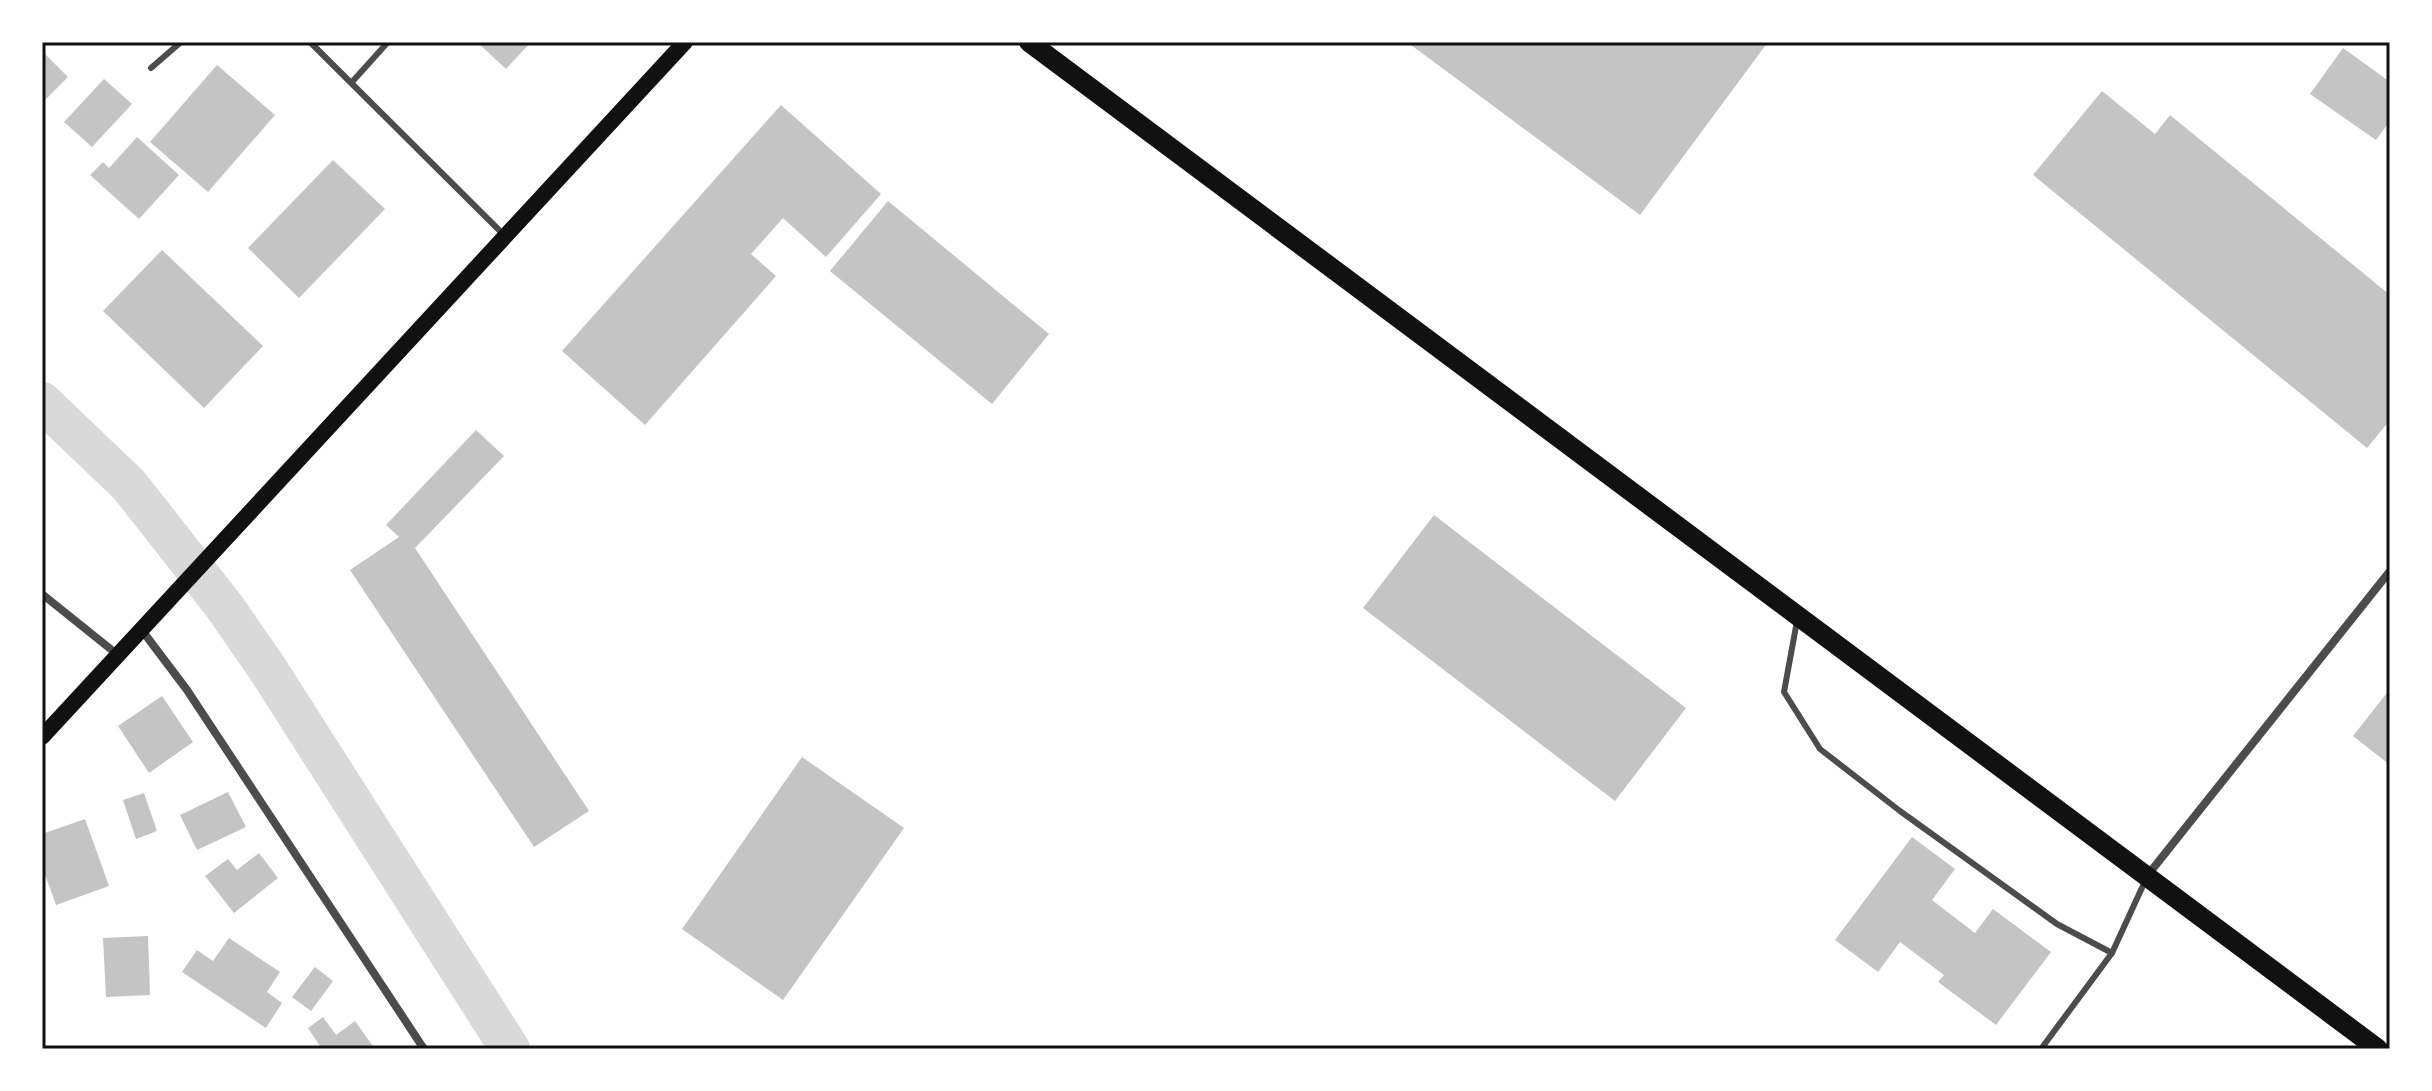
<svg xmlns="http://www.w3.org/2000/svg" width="2432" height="1091" viewBox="0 0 2432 1091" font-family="Inter,sans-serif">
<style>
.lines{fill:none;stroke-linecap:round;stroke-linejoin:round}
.canal{stroke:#d9d9d9;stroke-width:40}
.building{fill:#c4c4c4}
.service{stroke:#4c4c4c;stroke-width:6}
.minor{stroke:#4c4c4c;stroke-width:8}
.secondary{stroke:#111;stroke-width:16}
.primary{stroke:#111;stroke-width:20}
.neatline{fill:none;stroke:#111;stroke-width:3}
</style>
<rect width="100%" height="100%" fill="#fff"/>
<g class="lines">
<path class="canal" d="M 42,402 L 129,485 L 224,606 L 267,668 L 510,1049"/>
</g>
<g class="building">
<path d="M 477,42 L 531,42 L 506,69 Z"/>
<path d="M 1407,42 L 1768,42 L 1640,215 Z"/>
<path d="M 2343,48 L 2390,82 L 2390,121 L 2376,140 L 2310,94 Z"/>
<path d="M 42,51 L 68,77 L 42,103 Z"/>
<path d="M 217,65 L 275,115 L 208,192 L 150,142 Z"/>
<path d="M 104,79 L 132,104 L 92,147 L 64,122 Z"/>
<path d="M 2102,91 L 2155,134 L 2170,115 L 2390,295 L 2390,420 L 2367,448 L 2033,175 Z"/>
<path d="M 781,105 L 881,194 L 826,257 L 783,218 L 751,254 L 776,276 L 645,425 L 562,351 Z"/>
<path d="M 137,137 L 179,175 L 139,219 L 90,175 L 103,162 L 109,168 Z"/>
<path d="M 333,160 L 385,209 L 299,298 L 248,248 Z"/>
<path d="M 888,201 L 1049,334 L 992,404 L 830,271 Z"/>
<path d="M 162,250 L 263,346 L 204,408 L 103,311 Z"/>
<path d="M 476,430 L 504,456 L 415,548 L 589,811 L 534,847 L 350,570 L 399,537 L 386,525 Z"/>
<path d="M 1434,515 L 1686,708 L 1615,801 L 1363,608 Z"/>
<path d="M 2390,689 L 2390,765 L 2353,736 Z"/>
<path d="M 162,696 L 193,742 L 149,773 L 118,726 Z"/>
<path d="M 802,757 L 904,828 L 783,1000 L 682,929 Z"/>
<path d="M 228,792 L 246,827 L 197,850 L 180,815 Z"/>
<path d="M 144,793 L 157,831 L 136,839 L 123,800 Z"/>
<path d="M 85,819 L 109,886 L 56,905 L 42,866 L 42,834 Z"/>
<path d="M 1912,837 L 1955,869 L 1932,900 L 1975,933 L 1993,909 L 2051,952 L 1996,1025 L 1938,982 L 1944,975 L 1900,942 L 1878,972 L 1835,940 Z"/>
<path d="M 259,853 L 278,878 L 234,913 L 205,876 L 228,859 L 237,870 Z"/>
<path d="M 148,936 L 150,995 L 106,997 L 103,938 Z"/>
<path d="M 229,938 L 280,972 L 267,992 L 282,1003 L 266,1028 L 182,972 L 197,950 L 213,961 Z"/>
<path d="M 315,967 L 333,981 L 311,1011 L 292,997 Z"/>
<path d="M 323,1017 L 336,1035 L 355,1021 L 375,1049 L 322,1049 L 308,1028 Z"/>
</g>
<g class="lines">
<g class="service">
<path d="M 310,42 L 503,234"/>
<path d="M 151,68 L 181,42"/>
<path d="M 352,82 L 388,42"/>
<path d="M 1797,621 L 1784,692 L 1820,749 L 1900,811 L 2057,924 L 2112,953"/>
<path d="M 2041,1049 L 2112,953 L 2146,879"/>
</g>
<g class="minor">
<path d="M 42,594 L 118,655"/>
<path d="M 141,629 L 187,690 L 424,1049"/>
<path d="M 2147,876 L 2390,571"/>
</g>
<path class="secondary" d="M 42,737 L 685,42"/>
<path class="primary" d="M 1029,42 L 2378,1049"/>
</g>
<rect width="2432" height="1091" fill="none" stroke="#ffffff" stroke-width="88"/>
<rect x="44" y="44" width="2344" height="1003" class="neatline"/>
</svg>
